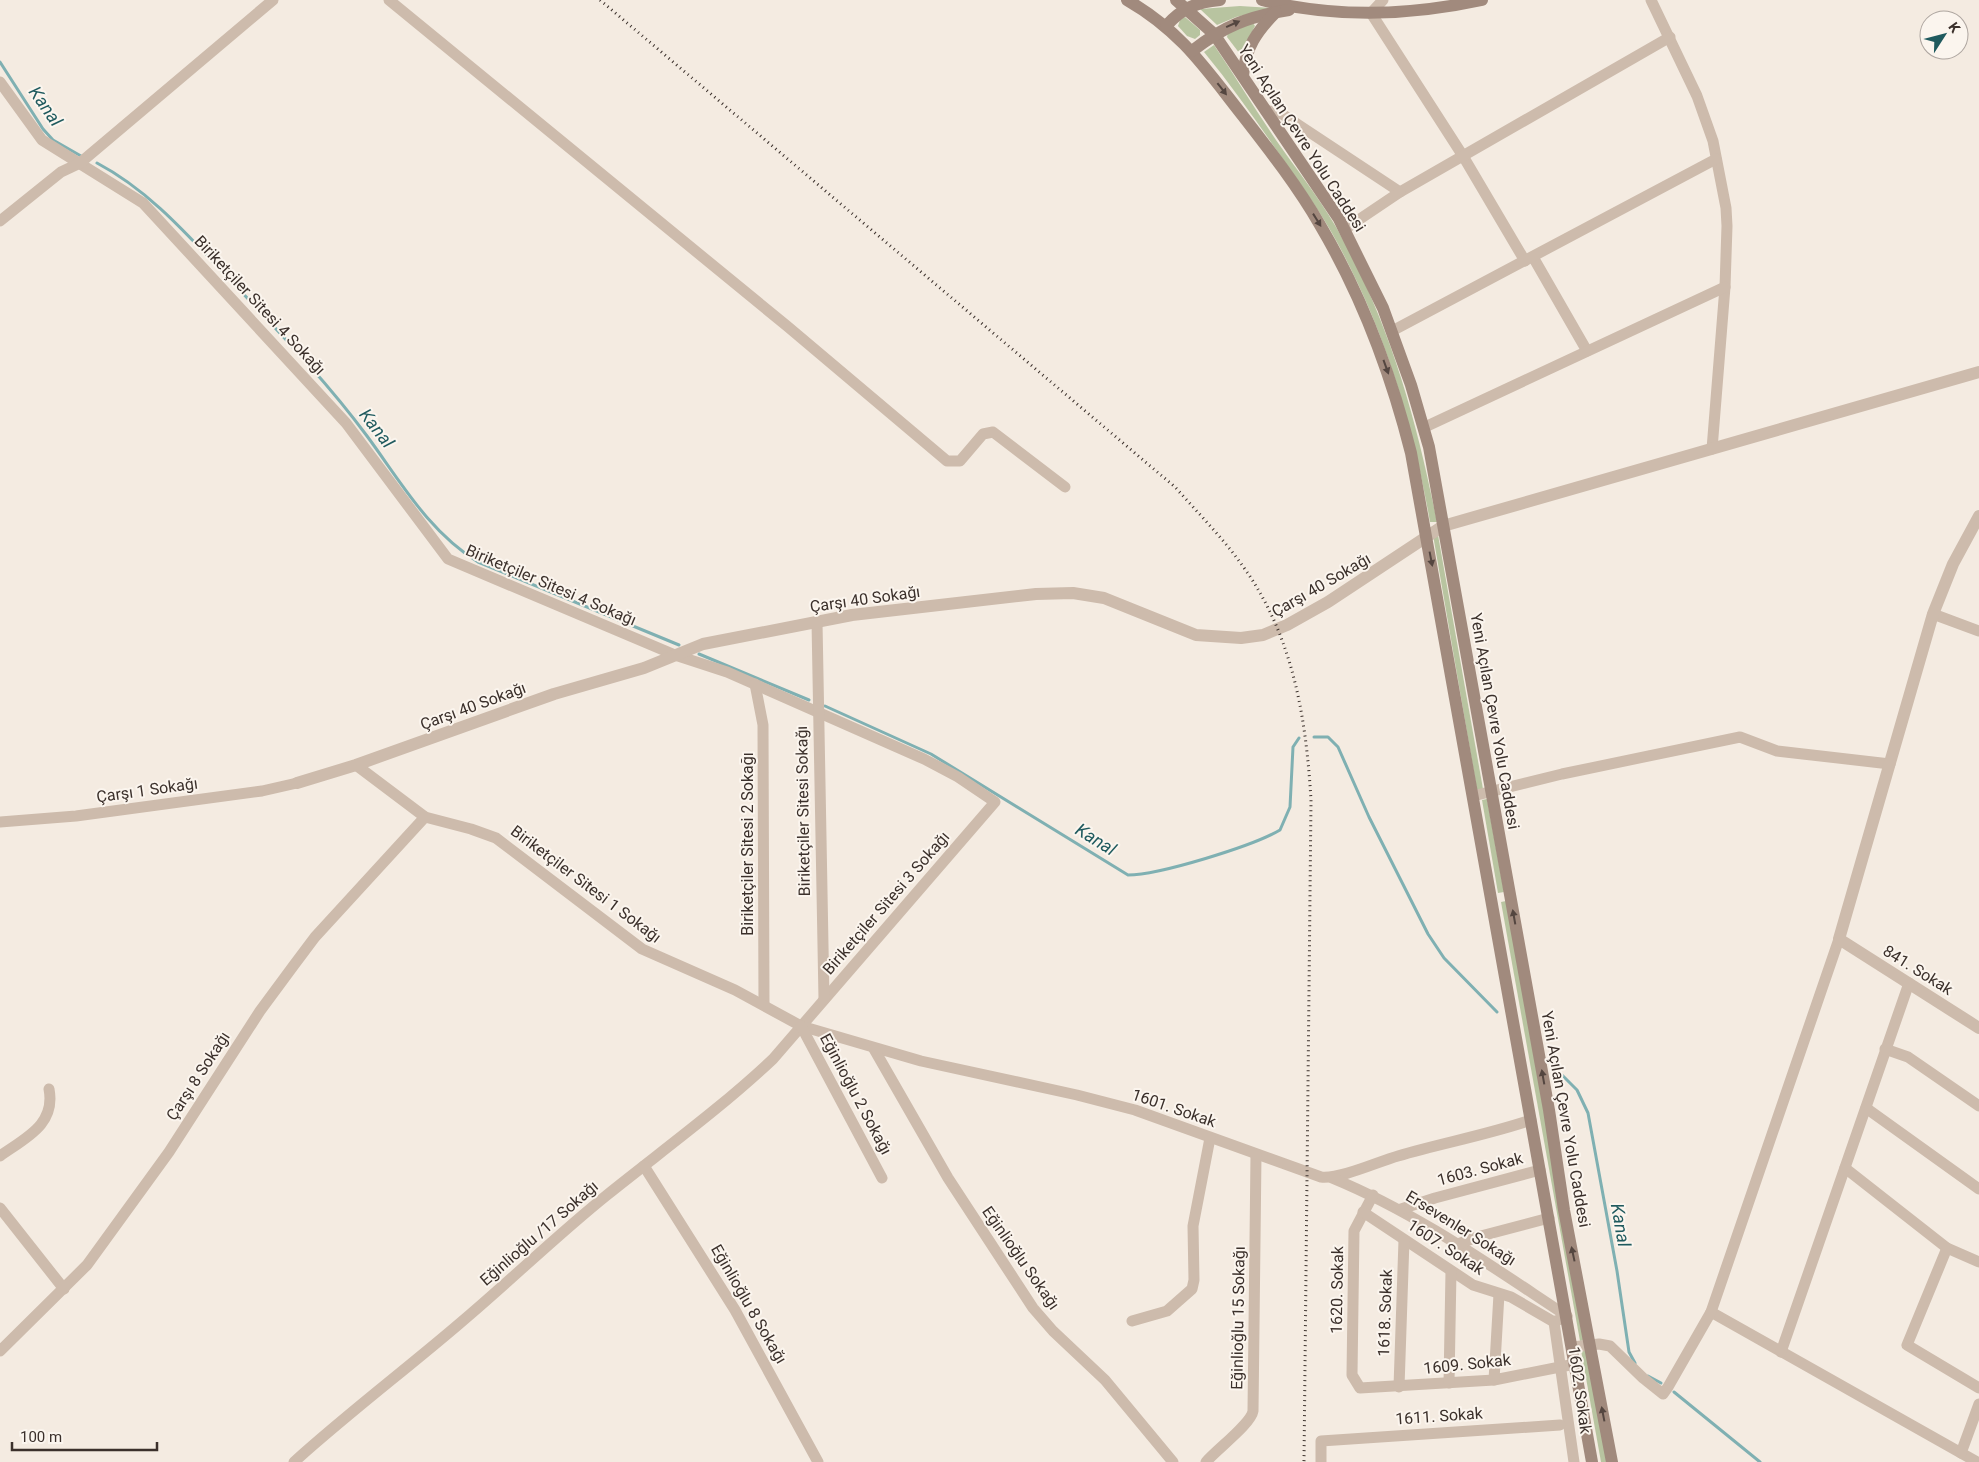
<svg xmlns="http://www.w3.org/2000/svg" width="1979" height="1462" viewBox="0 0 1979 1462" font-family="Roboto,sans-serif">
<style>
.green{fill:#b8c4a0}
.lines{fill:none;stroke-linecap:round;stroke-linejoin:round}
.stream{stroke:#7fb0b2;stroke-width:3}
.minor{stroke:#cdbbac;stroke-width:11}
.tertiary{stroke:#cdbbac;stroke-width:12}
.secondary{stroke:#a18a7d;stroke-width:12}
.rail{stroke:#3b302b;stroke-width:3;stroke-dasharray:1 4;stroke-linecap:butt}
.oneway{fill:#544640}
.labels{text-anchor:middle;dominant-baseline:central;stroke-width:4;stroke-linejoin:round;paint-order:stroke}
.street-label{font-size:16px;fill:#3b302b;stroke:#fbf5ee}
.water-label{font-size:18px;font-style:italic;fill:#1f5a5e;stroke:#fbf5ee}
</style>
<rect width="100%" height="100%" fill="#f4ebe1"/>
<g class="green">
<path d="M 1240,6 L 1273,8 L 1236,17 L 1217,25 L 1200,9 Z"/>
<path d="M 1185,17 L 1200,30 L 1200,35 L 1195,39 L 1187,36 L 1178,26 L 1180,20 Z"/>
<path d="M 1253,23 L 1255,26 L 1240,54 L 1227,37 L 1228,33 Z"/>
<path d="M 1214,45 C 1235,76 1255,109 1276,140 C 1296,169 1318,196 1336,227 C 1389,320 1416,417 1437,522 L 1430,522 C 1413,424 1385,331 1338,244 C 1322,214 1302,186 1282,158 C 1257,122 1232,86 1204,52 Z"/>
<path d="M 1433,535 L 1438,535 L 1483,789 L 1477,790 Z"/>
<path d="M 1487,799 L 1504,892 L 1498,893 L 1482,800 Z"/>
<path d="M 1506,901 L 1585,1340 L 1580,1341 L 1501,902 Z"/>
<path d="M 1587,1349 L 1607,1462 L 1601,1462 L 1581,1350 Z"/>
</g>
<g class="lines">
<g class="stream">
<path d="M 0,62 L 43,129 L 53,140 L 81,156"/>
<path d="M 97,163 C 152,192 192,240 235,285 C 280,333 327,382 367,436 C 401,482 428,531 478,562 L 679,645"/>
<path d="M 699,654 L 809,700"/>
<path d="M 825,706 L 931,754 L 1128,875 C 1159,875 1253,846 1280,830 L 1290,807 L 1293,747 L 1299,738"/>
<path d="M 1314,737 L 1328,737 L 1338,747 L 1369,817 L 1428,934 L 1444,958 L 1497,1012"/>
<path d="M 1556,1069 L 1577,1090 L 1588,1113 L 1617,1271 L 1629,1352 L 1635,1363"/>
<path d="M 1648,1376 L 1661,1383"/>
<path d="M 1674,1392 L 1760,1462"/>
</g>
<g class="minor">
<path d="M 389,0 L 787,326 L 947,461 L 960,461 L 983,434 L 993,432 L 1065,487"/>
<path d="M 1383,0 L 1371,13 L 1463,156 L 1525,261"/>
<path d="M 1651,0 L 1697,96 L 1713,141 L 1726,208 L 1727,226 L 1725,287 L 1712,449"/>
<path d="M 0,82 L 42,140 L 143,203 L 346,423 L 448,559 L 675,655 L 727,672 L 924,759 L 958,777 L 995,802 L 773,1059 C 721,1108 663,1150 607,1195 C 556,1236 509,1282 459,1324 C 404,1371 347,1414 294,1462"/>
<path d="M 1265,110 L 1282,114 L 1400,192 L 1670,37"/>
<path d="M 0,221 L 61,172 L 80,163 L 273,0"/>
<path d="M 1345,229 L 1400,192"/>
<path d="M 1533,257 L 1587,351"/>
<path d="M 1392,331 L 1716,159"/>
<path d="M 1425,427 L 1725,287"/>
<path d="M 1933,614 L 1979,631"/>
<path d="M 817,622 L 824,999"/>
<path d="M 755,684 L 763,725 L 764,1005"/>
<path d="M 356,765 L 425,817 L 471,829 L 496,838 L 642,949 L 735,990 L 801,1026 L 921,1061 L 1077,1095 L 1135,1110 L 1321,1177 C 1341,1179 1377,1162 1398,1156 C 1442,1143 1487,1135 1531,1120"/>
<path d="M 1473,796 L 1562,774 L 1740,737 L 1777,751 L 1890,764"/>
<path d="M 0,822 L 76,816 L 262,791 L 297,783"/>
<path d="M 801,1026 L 882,1178"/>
<path d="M 874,1049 L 948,1178 L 1033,1308 L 1053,1331 L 1105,1380 L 1173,1462"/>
<path d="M 1885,1049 L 1908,1057 L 1979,1106"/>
<path d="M 1866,1108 L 1979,1189"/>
<path d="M 0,1156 C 25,1138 56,1125 49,1089"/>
<path d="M 644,1166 L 735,1310 L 818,1462"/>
<path d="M 1845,1168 L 1947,1248 L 1979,1262"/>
<path d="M 1332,1178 C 1417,1213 1491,1266 1567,1316"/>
<path d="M 1373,1195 L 1354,1231 L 1352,1375 L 1360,1388 L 1494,1380 L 1575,1364"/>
<path d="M 0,1208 L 64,1289"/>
<path d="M 1401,1209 L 1435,1198 L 1540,1170"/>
<path d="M 1363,1212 L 1473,1285 L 1511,1297 L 1554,1322 L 1567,1316"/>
<path d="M 1458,1244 L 1477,1237 L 1549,1218"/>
<path d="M 1947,1248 L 1907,1345 L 1979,1388"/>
<path d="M 1711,1312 L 1977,1462"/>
<path d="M 1132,1321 L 1167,1311 L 1192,1289 L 1194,1280 L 1193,1226 L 1210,1138"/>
<path d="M 1554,1322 L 1574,1462"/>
<path d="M 1572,1347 L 1599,1344 L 1610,1346 L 1643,1378 L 1663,1394 L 1668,1387 L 1711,1312 L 1839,939"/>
<path d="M 0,1351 L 87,1265 L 169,1152 L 260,1011 L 294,965 L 315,937 L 425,817"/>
<path d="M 1781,1352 L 1909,983"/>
<path d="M 1494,1380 L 1499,1294"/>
<path d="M 1449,1383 L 1451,1271"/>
<path d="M 1399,1387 L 1404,1240"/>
<path d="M 1961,1453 L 1979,1404"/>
<path d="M 1206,1462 C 1217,1449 1251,1424 1253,1411 L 1256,1155"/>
<path d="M 1321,1462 L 1321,1441 L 1560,1425"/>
</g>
<g class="tertiary">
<path d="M 1979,516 L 1953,564 L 1933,614 L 1839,939 L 1979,1028"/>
<path d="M 297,783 L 356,765 L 554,694 L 644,668 L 703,644 L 852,615 L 1036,594 L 1073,593 L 1104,598 L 1196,635 L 1241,638 L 1263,635 L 1287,625 L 1328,602 L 1443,526 L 1979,372"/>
</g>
<g class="secondary">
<path d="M 1127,0 C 1179,30 1203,65 1239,111 C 1267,147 1297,185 1320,225 C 1362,296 1391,374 1411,453 L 1592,1462"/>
<path d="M 1176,0 L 1214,34 L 1339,219 L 1383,308 L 1411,385 L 1429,447 L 1549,1110 L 1564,1210 L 1612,1462"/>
<path d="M 1262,0 C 1334,18 1409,16 1482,0"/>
<path d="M 1166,26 C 1182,8 1197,2 1220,0"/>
<path d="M 1192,51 C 1224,26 1249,16 1289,10"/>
<path d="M 1243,76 C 1245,48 1257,31 1276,12"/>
</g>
<path class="rail" d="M 600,0 L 1175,487 C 1198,513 1222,537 1242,565 C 1293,635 1306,717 1311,800 L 1304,1462"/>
</g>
<defs><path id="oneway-solid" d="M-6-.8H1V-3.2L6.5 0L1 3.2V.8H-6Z" transform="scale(1.25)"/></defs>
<g class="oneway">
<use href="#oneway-solid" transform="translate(1233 24) rotate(-24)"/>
<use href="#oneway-solid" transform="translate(1222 89) rotate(52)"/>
<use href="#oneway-solid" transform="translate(1317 220) rotate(58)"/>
<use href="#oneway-solid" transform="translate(1386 367) rotate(70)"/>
<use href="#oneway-solid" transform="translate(1431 559) rotate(79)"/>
<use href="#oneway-solid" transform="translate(1514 917) rotate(-100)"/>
<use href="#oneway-solid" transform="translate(1543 1077) rotate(-100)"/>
<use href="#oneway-solid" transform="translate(1573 1254) rotate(-102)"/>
<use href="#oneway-solid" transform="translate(1603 1414) rotate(-101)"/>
</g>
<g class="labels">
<g class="street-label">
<text transform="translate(1302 138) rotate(57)">Yeni Açılan Çevre Yolu Caddesi</text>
<text transform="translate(260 305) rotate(47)">Biriketçiler Sitesi 4 Sokağı</text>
<text transform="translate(551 585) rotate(23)">Biriketçiler Sitesi 4 Sokağı</text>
<text transform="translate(1321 585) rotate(-30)">Çarşı 40 Sokağı</text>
<text transform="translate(865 599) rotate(-8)">Çarşı 40 Sokağı</text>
<text transform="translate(473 706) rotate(-20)">Çarşı 40 Sokağı</text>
<text transform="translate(1495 721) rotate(80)">Yeni Açılan Çevre Yolu Caddesi</text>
<text transform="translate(147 790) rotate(-8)">Çarşı 1 Sokağı</text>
<text transform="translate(803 811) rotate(-91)">Biriketçiler Sitesi Sokağı</text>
<text transform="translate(747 844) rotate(-90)">Biriketçiler Sitesi 2 Sokağı</text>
<text transform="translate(586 884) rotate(37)">Biriketçiler Sitesi 1 Sokağı</text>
<text transform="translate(886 903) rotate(-49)">Biriketçiler Sitesi 3 Sokağı</text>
<text transform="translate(1918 970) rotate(32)">841. Sokak</text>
<text transform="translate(198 1076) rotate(-57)">Çarşı 8 Sokağı</text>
<text transform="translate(856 1094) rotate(62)">Eğinlioğlu 2 Sokağı</text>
<text transform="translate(1174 1108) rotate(19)">1601. Sokak</text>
<text transform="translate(1566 1119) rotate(80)">Yeni Açılan Çevre Yolu Caddesi</text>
<text transform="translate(1480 1169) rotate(-15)">1603. Sokak</text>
<text transform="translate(1461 1228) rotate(32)">Ersevenler Sokağı</text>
<text transform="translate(539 1233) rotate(-41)">Eğinlioğlu /17 Sokağı</text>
<text transform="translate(1446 1247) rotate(33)">1607. Sokak</text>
<text transform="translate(1021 1258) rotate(55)">Eğinlioğlu Sokağı</text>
<text transform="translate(1337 1290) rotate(-89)">1620. Sokak</text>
<text transform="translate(749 1304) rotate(60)">Eğinlioğlu 8 Sokağı</text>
<text transform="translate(1385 1313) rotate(-88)">1618. Sokak</text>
<text transform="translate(1238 1318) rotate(-89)">Eğinlioğlu 15 Sokağı</text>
<text transform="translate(1467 1364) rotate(-6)">1609. Sokak</text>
<text transform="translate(1580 1390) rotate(82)">1602. Sokak</text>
<text transform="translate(1439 1416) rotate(-4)">1611. Sokak</text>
</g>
<g class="water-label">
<text transform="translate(46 106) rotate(55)">Kanal</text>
<text transform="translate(377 428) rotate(52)">Kanal</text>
<text transform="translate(1096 839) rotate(32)">Kanal</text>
<text transform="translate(1621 1225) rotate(80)">Kanal</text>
</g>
</g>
<g transform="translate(1944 35) rotate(54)"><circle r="24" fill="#fbf5ee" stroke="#aea6a0"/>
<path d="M0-4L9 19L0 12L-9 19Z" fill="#1f5a5e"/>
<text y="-8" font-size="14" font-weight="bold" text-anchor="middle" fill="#3b302b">K</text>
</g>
<path d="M12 1442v8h145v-8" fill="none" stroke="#3b302b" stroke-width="2.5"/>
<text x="20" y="1442" font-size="15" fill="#3b302b" stroke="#fbf5ee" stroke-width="4" paint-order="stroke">100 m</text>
</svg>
